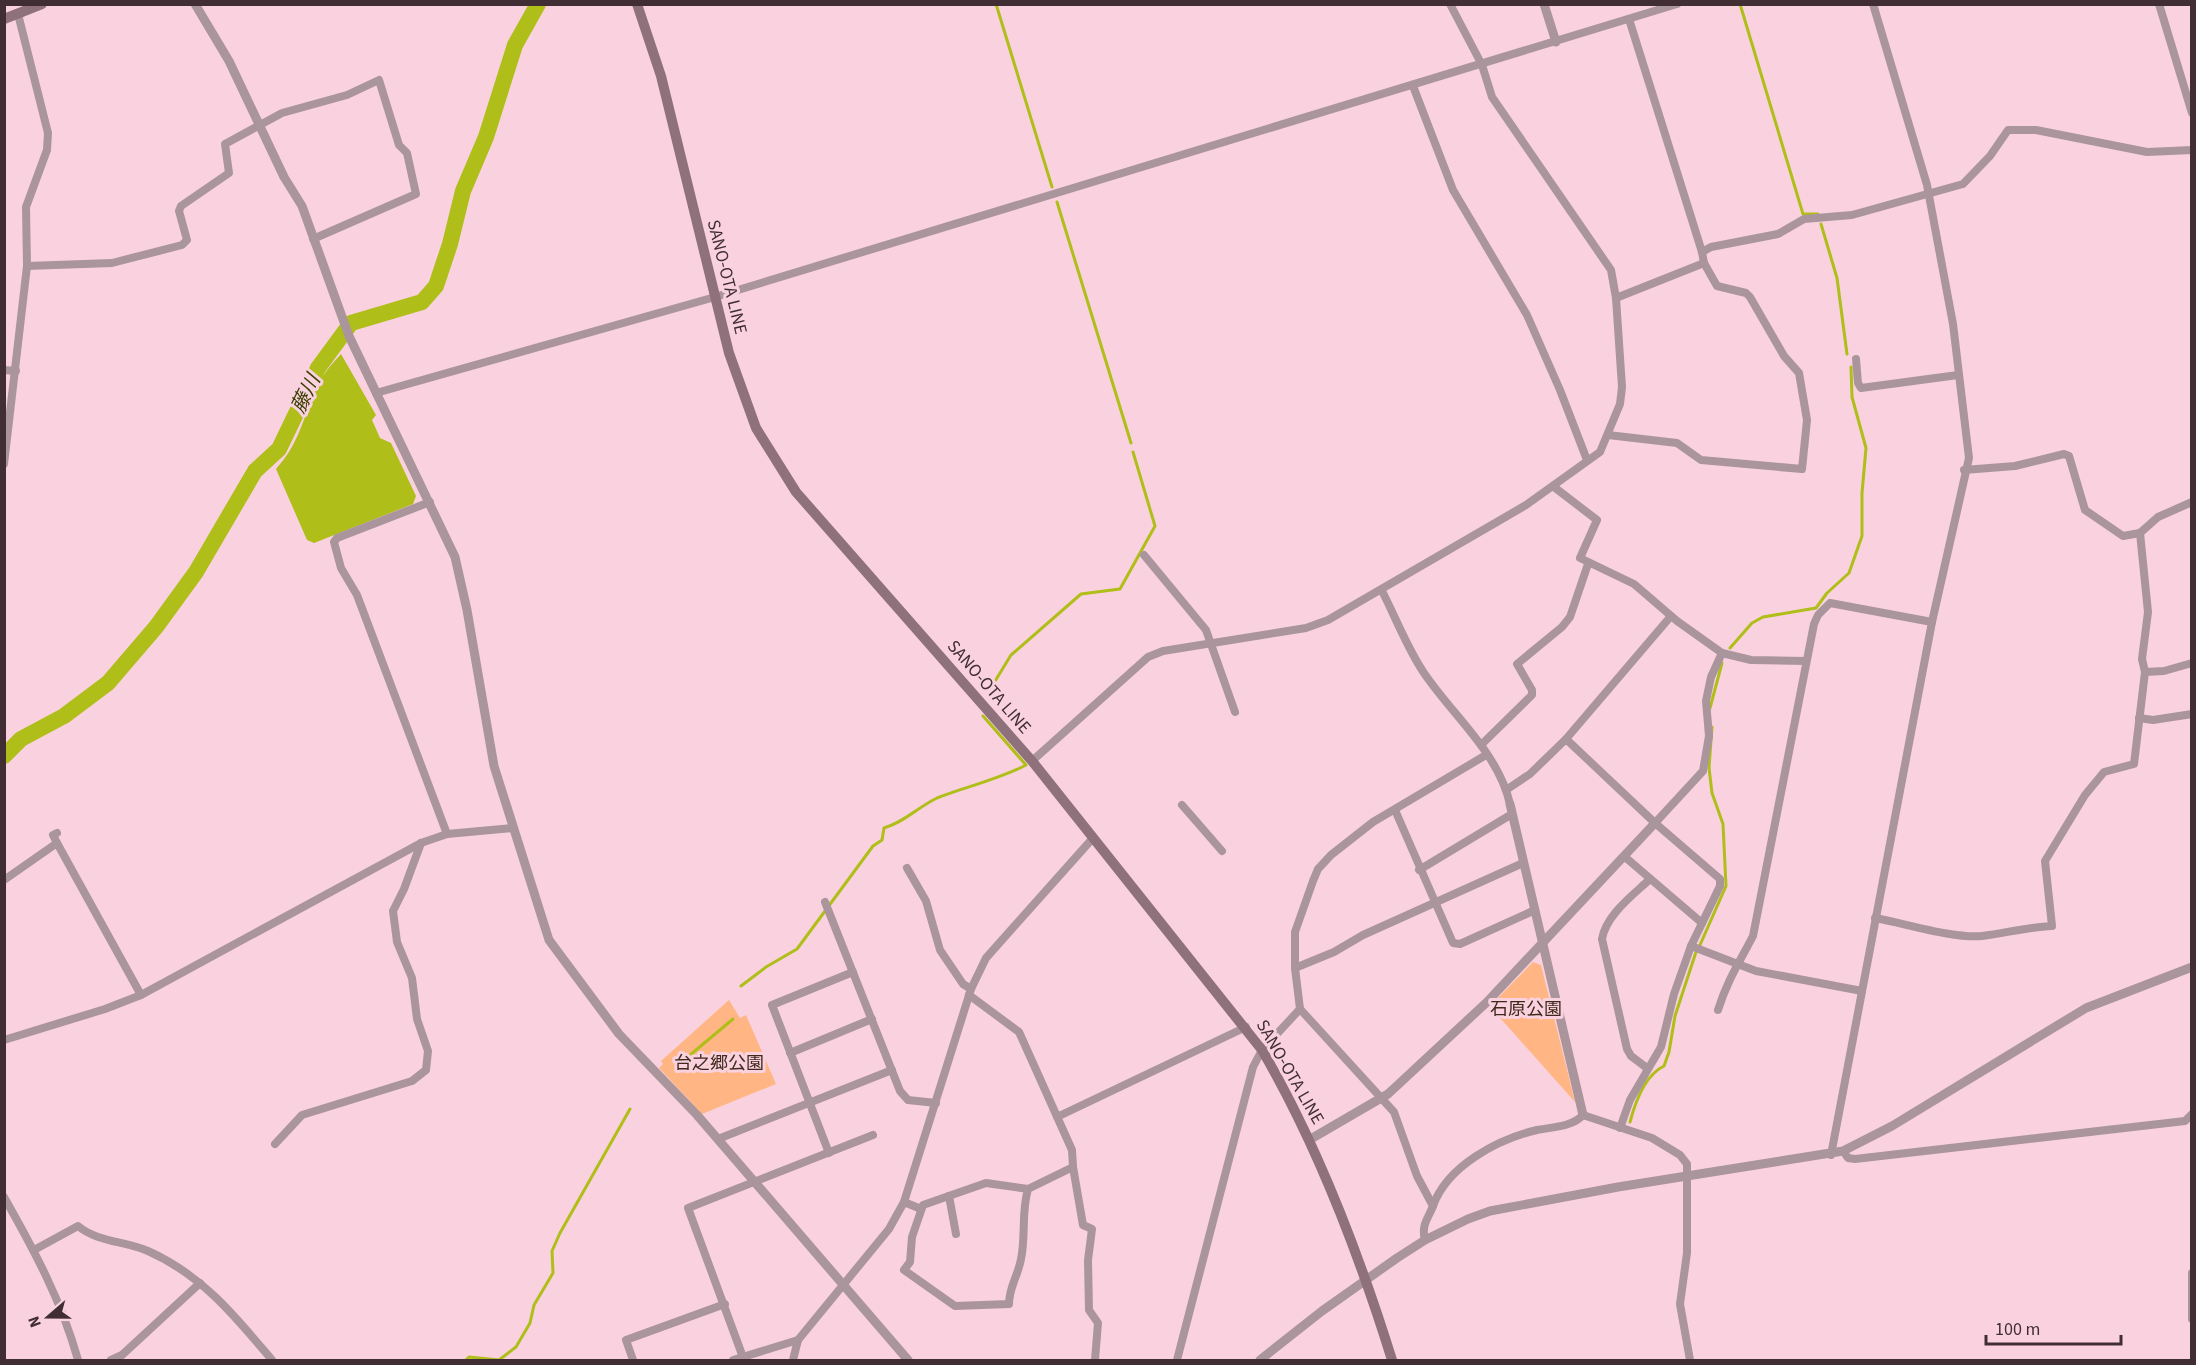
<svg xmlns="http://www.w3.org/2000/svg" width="2196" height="1365" viewBox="0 0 2196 1365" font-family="'Source Sans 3','Noto Sans JP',sans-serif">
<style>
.green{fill:#ffb684}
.water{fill:#afbe18}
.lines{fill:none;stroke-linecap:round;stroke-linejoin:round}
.stream{stroke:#afbe18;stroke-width:3}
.river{stroke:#afbe18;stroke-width:16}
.minor{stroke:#aa959c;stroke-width:8}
.tertiary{stroke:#aa959c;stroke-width:9}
.secondary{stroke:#8f717c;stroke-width:10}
.labels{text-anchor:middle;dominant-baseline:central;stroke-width:6;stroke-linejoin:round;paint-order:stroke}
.street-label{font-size:18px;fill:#412e35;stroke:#fad2df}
.park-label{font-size:18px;fill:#3e291a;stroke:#fad2df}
.water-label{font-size:20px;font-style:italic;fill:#383e00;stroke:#fad2df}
</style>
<rect width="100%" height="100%" fill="#fad2df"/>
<g class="green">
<path d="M 1533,962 L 1541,965 L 1575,1102 L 1493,1010 L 1492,1004 Z"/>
<path d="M 729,1000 L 740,1018 L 746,1015 L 776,1084 L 702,1114 L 659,1068 L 663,1064 L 661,1061 Z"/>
</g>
<path class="water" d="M 341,354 L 376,415 L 372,420 L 380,438 L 391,443 L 416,496 L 413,504 L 314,543 L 307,540 L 276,469 C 296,447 302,425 312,397 C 318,380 329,367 341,354 Z"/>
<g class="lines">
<g class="stream">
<path d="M 996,4 L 1052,187"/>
<path d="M 1740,4 L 1803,214 L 1818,214"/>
<path d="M 1057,202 L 1131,443"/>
<path d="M 1821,224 L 1837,278 L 1847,354"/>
<path d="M 335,343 L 337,348"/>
<path d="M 313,377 L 321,384"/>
<path d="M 1730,648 L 1752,623 L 1763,617 L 1816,608 L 1827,593 L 1849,573 L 1862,536 L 1862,493 L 1866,448 L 1852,397 L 1851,367"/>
<path d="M 989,691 L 1011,655 L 1081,594 L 1120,589 L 1155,526 L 1133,452"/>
<path d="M 1710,708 L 1722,663"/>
<path d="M 1700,945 L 1726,886 L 1723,824 L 1712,793 L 1709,768 L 1712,727"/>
<path d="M 741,986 L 766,967 L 797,949 L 873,846 L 882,840 L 884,828 C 905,822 918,807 937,798 C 967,786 998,780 1026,765 L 983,716"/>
<path d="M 677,1066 L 733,1019"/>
<path d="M 1630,1122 C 1635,1103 1645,1075 1664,1066 L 1669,1052 L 1675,1016 L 1696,952"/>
<path d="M 466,1360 L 469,1357 L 499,1360 L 516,1347 L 530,1323 L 534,1305 L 553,1273 L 552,1251 L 560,1233 L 630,1109"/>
</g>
<path class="river" d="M 4,756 L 21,739 L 64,716 L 108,683 L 156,627 L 196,572 L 255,471 L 279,449 L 318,368 L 351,323 L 422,302 L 436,286 L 450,244 L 463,191 L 486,137 L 515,45 L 538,4"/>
<g class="minor">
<path d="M 2159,4 L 2192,113"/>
<path d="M 1413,86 L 1453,190 L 1527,315 L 1560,390 L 1587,460"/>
<path d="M 1702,252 L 1711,247 L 1778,234 L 1804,219 L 1852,215 L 1963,184 L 1990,156 L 2008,130 L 2036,130 L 2147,152 L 2192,150"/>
<path d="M 27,266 L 112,263 L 182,245 L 187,240 L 179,211 L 181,206 L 229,173 L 225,144 L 282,113 L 347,95 L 379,80 L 399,145 L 407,153 L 416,194 L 313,239"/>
<path d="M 1616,298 L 1704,263"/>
<path d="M 1856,359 L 1858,383 L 1861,388 L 1958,375"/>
<path d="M 4,370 L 16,371"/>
<path d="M 376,393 L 715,297 L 1677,4"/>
<path d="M 1608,435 L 1677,443 L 1701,460 L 1802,469 L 1807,420 L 1799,373 L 1784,356 L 1750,297 L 1746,293 L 1717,286 L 1704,263 L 1702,252 L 1629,19"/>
<path d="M 4,464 L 27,266 L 26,207 L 47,150 L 48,133 L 18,14"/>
<path d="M 1964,470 L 2015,466 L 2064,454 L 2069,456 L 2085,510 L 2123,536 L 2140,533 L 2158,517 L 2192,502"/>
<path d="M 1554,487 L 1597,520 L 1580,558 L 1634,584 L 1677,621 L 1722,653 L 1751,660 L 1806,661"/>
<path d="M 430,502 L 337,538 L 334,542 L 341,568 L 357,595 L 447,834"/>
<path d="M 2140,533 L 2148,612 L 2142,659 L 2145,672 L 2164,671 L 2192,663"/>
<path d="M 1144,555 L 1206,630 L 1235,712"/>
<path d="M 1382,591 C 1396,618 1407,648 1424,673 C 1453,716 1498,752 1510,804"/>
<path d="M 2139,718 L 2153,720 L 2192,714"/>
<path d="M 1566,739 L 1671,616"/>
<path d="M 1481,745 L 1532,695 L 1532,690 L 1517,664 L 1562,627 L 1570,617 L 1588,564"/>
<path d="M 1032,761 L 1148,657 L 1163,651 L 1306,628 L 1328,620 L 1526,505 L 1600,452 L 1620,404 L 1622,387 L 1616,298 L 1611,270 L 1492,97 L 1482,65 L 1450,4"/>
<path d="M 1506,790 L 1530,774 L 1566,739 L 1655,823 L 1720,879 L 1720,886 L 1691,946 L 1674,994 L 1661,1047 L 1630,1100 L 1620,1128"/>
<path d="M 1182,805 L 1222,851"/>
<path d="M 1395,810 L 1453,943 L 1460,944 L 1535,910"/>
<path d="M 1655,823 L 1703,771 L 1709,736 L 1706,701 L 1711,677 L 1722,653"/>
<path d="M 57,833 L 53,835 L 57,843 L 141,995"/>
<path d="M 1625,857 L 1702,923"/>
<path d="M 907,868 L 926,901 L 940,950 L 963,984 L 971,989"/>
<path d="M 1419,870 L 1512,814"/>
<path d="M 4,880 L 57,843"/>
<path d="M 825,902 L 900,1091 L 908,1100 L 936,1103"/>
<path d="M 1875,918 C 1904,923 1954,939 1982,936 C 2006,933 2028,927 2052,926 L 2045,861 L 2085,795 L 2104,772 L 2134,764 L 2145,672"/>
<path d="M 1691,946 L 1756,971 L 1862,991"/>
<path d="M 1295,968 L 1334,952 L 1363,935 L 1523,863"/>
<path d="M 969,995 L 1019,1032 L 1072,1150 L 1073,1167 L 1028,1189 L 986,1183 L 923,1205 L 912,1237 L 910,1262 L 904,1270 L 955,1306 L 1009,1304 C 1009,1287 1018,1276 1021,1259 C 1026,1236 1021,1213 1028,1189"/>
<path d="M 1718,1010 C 1727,981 1739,963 1753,936 L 1814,624 L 1818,615 L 1830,603 L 1932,622"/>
<path d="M 4,1040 L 105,1009 L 141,995 L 421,843 L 447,834 L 513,828"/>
<path d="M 790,1053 L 872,1019"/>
<path d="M 1647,1068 L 1631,1056 L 1627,1049 L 1602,939 C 1606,915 1633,895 1650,879"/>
<path d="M 1057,1117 L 1246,1027"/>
<path d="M 718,1139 L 892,1070"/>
<path d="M 275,1144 L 302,1115 L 412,1081 L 426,1070 L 428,1051 L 417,1019 L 412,978 L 397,942 L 393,911 L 404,889 L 421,843"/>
<path d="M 1843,1151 L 1848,1158 L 1855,1159 L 2185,1121 L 2192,1114"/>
<path d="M 829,1153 L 772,1005 L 853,972"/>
<path d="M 1831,1155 L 1932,622 L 1969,458 L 1953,324 L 1927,185 L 1873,4"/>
<path d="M 1073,1167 L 1083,1225 L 1092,1229 L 1088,1260 L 1089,1310 L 1098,1323 L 1095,1360"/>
<path d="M 949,1196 L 956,1234"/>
<path d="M 4,1197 C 34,1250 62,1302 78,1360"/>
<path d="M 904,1202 L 921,1209"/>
<path d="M 1433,1206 L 1417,1176 L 1394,1112 L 1300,1009 L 1295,968 L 1295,932 L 1313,881 L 1318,869 L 1331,855 L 1373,822 L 1486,755"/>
<path d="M 1425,1240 C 1421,1225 1428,1219 1433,1206 C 1447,1166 1498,1139 1537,1130 C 1553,1127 1572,1127 1583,1115 L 1652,1138 L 1680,1155 L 1687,1164 L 1687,1253 L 1680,1304 L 1690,1360"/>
<path d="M 34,1250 L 78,1226 C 97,1242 125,1241 148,1251 C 202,1275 235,1316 272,1360"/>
<path d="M 2192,1273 L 2192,1319"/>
<path d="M 111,1360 L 122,1355 L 200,1283"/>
<path d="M 633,1360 L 626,1340 L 725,1304"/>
<path d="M 733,1360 L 798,1340"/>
<path d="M 744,1360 L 688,1208 L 873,1135"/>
<path d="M 793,1360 L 798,1340 L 889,1229 L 904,1202 L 971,989 L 986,958 L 1093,838"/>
<path d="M 1177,1360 L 1253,1067 L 1262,1050 L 1300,1009"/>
</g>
<g class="tertiary">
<path d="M 195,4 L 229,61 L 284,177 L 302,206 L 349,336 L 455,557 L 467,610 L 494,766 L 549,940 L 619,1034 L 697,1115 L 908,1360"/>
<path d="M 1544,4 L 1556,42"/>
<path d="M 1510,804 L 1583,1115"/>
<path d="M 1309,1140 L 1388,1094 L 1487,1002 L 1655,823"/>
<path d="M 1260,1360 L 1322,1311 L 1397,1258 L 1425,1240 L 1468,1219 L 1490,1211 L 1618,1187 L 1843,1151 L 1892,1126 L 2086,1008 L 2192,967"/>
</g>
<g class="secondary">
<path d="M 637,4 L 661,76 L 729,353 L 756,428 L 796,492 L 1032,761 L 1262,1050 C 1318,1146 1359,1254 1392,1360"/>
<path d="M 4,19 L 42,4"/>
</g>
</g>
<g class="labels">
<g class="street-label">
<text transform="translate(727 277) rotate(76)">SANO-OTA LINE</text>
<text transform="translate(989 687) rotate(49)">SANO-OTA LINE</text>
<text transform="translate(1290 1072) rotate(60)">SANO-OTA LINE</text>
</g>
<g class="park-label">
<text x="1526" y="1009">石原公園</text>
<text x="719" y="1063">台之郷公園</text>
</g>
<g class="water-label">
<text transform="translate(306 394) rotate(-64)">藤川</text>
</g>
</g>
<rect width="2196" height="1365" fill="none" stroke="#412e35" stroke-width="12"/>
<g transform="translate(48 1317) rotate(250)" stroke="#fad2df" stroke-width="4.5" paint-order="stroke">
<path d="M0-4.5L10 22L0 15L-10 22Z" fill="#412e35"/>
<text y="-9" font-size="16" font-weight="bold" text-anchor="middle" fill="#412e35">N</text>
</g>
<path d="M1986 1335v9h135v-9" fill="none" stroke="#412e35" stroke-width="3"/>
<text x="1995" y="1335" font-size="18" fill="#412e35" stroke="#fad2df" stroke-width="4.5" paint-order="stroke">100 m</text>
</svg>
